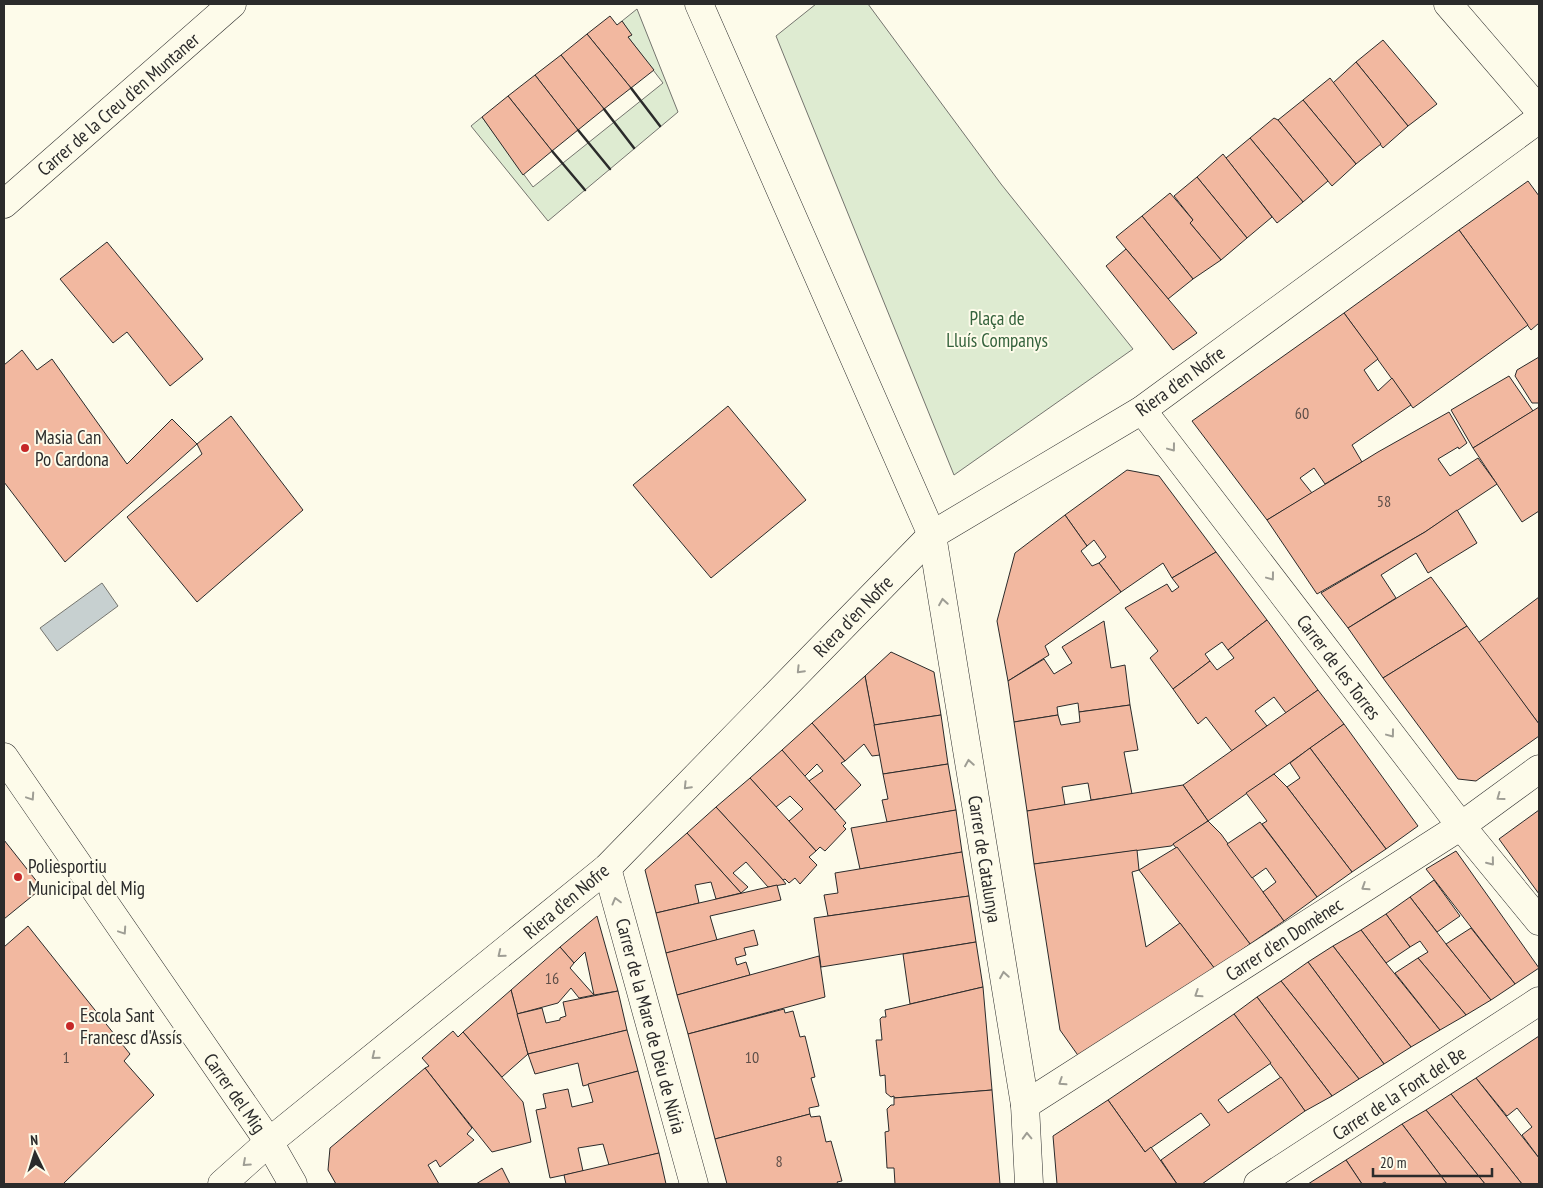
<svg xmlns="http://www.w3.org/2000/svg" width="1543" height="1188" viewBox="0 0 1543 1188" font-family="'PT Sans Narrow',sans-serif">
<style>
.green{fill:#deebd1;stroke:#74746e}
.water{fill:#c7d0d0;stroke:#74746e}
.building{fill:#f2b8a0;stroke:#2b2b2b}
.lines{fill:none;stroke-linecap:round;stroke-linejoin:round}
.street-casing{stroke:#2b2b2b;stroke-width:29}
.street{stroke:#fdfbea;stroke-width:28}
.wall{stroke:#2b2b2b;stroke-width:2.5}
.oneway{stroke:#9e9d94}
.poi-dot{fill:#c62828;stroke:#fdfbea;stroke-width:2}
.labels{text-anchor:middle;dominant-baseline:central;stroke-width:4;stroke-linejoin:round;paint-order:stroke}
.number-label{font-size:16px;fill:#5d4e48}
.street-label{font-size:19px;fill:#2b2b2b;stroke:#fdfbea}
.park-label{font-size:19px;fill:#34623c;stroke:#fdfbea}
.poi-label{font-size:19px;fill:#2b2b2b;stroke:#fdfbea;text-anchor:start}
</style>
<rect width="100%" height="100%" fill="#fdfbea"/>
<g class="green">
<path d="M 816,4 L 868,4 L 1001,184 L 1133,349 L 954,475 L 776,36 Z"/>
<path d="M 637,9 L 678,112 L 548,221 L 471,126 L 482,117 L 533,187 L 663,83 L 628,37 L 631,35 L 622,21 Z"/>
</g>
<path class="water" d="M 102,583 L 118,606 L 57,651 L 40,628 Z"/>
<g class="building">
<path d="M 610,16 L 617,25 L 622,21 L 632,35 L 628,37 L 654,70 L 631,88 L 587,34 Z"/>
<path d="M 587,34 L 631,88 L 604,109 L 561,55 Z"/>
<path d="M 1383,40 L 1437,104 L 1408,126 L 1356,62 Z"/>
<path d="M 561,55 L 604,109 L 578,130 L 535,75 Z"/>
<path d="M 1356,62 L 1408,126 L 1383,148 L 1333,83 Z"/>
<path d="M 535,75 L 578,130 L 552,151 L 508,96 Z"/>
<path d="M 1330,78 L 1381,144 L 1356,164 L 1303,100 Z"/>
<path d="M 508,96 L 552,151 L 523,175 L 482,117 Z"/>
<path d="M 1303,100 L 1356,164 L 1332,186 L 1278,120 Z"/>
<path d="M 1274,118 L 1278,120 L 1328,181 L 1303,202 L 1250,138 Z"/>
<path d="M 1250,138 L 1303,202 L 1277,223 L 1226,158 Z"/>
<path d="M 1223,154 L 1272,217 L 1247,238 L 1197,177 Z"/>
<path d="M 1197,177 L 1247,238 L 1221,260 L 1190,223 L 1193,220 L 1174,196 Z"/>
<path d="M 1528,181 L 1539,196 L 1539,323 L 1531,330 L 1459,230 Z"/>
<path d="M 1170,193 L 1193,220 L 1190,223 L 1221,260 L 1193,279 L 1142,216 Z"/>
<path d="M 1142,216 L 1193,279 L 1168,299 L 1116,237 Z"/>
<path d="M 1459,230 L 1528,325 L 1413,408 L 1344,313 Z"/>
<path d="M 107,242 L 203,359 L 170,386 L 127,332 L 113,343 L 60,279 Z"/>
<path d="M 1126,249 L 1197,333 L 1173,350 L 1106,266 Z"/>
<path d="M 1344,313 L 1378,359 L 1364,370 L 1378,391 L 1392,378 L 1411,405 L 1352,445 L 1362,462 L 1325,484 L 1314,468 L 1300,478 L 1312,493 L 1267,520 L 1192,421 Z"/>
<path d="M 22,350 L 37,370 L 52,359 L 127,464 L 172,419 L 197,444 L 65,562 L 4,482 L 4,365 Z"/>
<path d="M 1539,357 L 1539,403 L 1532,403 L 1515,376 L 1517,370 Z"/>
<path d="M 1509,376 L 1533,411 L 1473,448 L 1451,410 Z"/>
<path d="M 728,406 L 806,500 L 711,578 L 633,485 Z"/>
<path d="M 1539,407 L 1539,511 L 1522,522 L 1473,448 Z"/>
<path d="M 1449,412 L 1467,443 L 1459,449 L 1458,447 L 1438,459 L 1450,476 L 1478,458 L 1497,484 L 1425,532 L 1317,594 L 1267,520 L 1378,452 Z"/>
<path d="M 231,416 L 303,510 L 197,602 L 127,517 L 202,454 L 197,444 Z"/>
<path d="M 1127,470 L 1159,476 L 1216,552 L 1172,578 L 1163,563 L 1121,592 L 1099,563 L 1106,557 L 1094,540 L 1087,546 L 1065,515 Z"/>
<path d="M 1457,510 L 1477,543 L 1428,573 L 1416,553 L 1381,575 L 1396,598 L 1348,628 L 1321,593 L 1425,532 Z"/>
<path d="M 1065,515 L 1087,546 L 1081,551 L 1092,566 L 1099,563 L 1121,592 L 1045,646 L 1049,655 L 1008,681 L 997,621 L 1015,553 Z"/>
<path d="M 1216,552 L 1267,620 L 1228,650 L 1222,642 L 1205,654 L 1210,661 L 1173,689 L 1150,658 L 1158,651 L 1125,608 L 1167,584 L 1172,592 L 1179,587 L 1172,578 Z"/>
<path d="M 1431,577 L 1467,626 L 1383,678 L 1348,628 Z"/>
<path d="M 1539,597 L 1539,724 L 1478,643 Z"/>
<path d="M 1267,620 L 1318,690 L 1286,713 L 1274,697 L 1255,711 L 1267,726 L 1232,751 L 1206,717 L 1198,724 L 1173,689 L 1210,661 L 1217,670 L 1234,658 L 1228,650 Z"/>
<path d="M 1104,621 L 1111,668 L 1125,665 L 1130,705 L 1079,712 L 1078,703 L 1057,707 L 1058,715 L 1014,722 L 1008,681 L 1044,659 L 1054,674 L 1072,663 L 1062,647 Z"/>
<path d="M 1467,626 L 1539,724 L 1539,736 L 1476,781 L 1458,779 L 1383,678 Z"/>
<path d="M 891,652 L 934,672 L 941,715 L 874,725 L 865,676 Z"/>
<path d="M 865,676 L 880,755 L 872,756 L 864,744 L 845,761 L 812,723 Z"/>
<path d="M 1318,690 L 1344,724 L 1208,821 L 1183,785 Z"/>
<path d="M 1130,705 L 1138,750 L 1124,752 L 1132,794 L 1091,800 L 1088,783 L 1062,787 L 1065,805 L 1027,811 L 1014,722 L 1058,715 L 1061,725 L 1080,722 L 1079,712 Z"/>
<path d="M 941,715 L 948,764 L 883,774 L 874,725 Z"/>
<path d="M 812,723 L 845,761 L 841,763 L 861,785 L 835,810 L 809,781 L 823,771 L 817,764 L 804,777 L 782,750 Z"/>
<path d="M 1344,724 L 1418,826 L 1386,849 L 1310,748 Z"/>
<path d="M 1310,748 L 1386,849 L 1352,872 L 1287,787 L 1300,778 L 1290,763 Z"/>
<path d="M 782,750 L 846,823 L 843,826 L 846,829 L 825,851 L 820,847 L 816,851 L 789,821 L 803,809 L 790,796 L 776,807 L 750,778 Z"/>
<path d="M 948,764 L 956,810 L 887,822 L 882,800 L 888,799 L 883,774 Z"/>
<path d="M 1274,774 L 1287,787 L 1352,872 L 1317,897 L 1262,824 L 1267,821 L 1246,793 Z"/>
<path d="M 750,778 L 816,851 L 809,857 L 817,865 L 800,884 L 795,878 L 789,883 L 785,879 L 783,880 L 716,807 Z"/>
<path d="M 1183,785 L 1208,821 L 1171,846 L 1034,864 L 1027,811 Z"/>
<path d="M 716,807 L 783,880 L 786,884 L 768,887 L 746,862 L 733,873 L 748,887 L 741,893 L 687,833 Z"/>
<path d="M 956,810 L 962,852 L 860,869 L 851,828 Z"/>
<path d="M 1539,810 L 1539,894 L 1499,839 Z"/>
<path d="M 1208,821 L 1221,834 L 1284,921 L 1250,944 L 1173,844 Z"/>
<path d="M 1260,822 L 1317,897 L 1284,921 L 1263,892 L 1276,882 L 1266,868 L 1252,878 L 1227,844 Z"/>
<path d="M 687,833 L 741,893 L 716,899 L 711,882 L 695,885 L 699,903 L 656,913 L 645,870 Z"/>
<path d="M 4,840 L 42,888 L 4,919 Z"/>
<path d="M 1177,847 L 1250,944 L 1215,969 L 1139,870 Z"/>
<path d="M 1137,850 L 1139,870 L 1132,872 L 1146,947 L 1180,923 L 1215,969 L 1082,1061 L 1060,1030 L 1034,864 Z"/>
<path d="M 1456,851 L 1539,968 L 1515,984 L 1426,869 Z"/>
<path d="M 962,852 L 969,896 L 828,916 L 824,895 L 838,893 L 835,873 Z"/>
<path d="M 1434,880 L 1460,916 L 1437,932 L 1410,897 Z"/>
<path d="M 777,885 L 781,900 L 710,916 L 717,940 L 666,953 L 656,913 Z"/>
<path d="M 969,896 L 976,942 L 821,967 L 814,918 Z"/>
<path d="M 1410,897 L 1446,944 L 1491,1000 L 1466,1015 L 1418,958 L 1428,952 L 1420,941 L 1410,947 L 1386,914 Z"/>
<path d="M 1386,914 L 1410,947 L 1386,963 L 1361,930 Z"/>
<path d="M 597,916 L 618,991 L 594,995 L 585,952 L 574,963 L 560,947 Z"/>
<path d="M 28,926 L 130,1054 L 124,1061 L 154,1095 L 63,1184 L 4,1184 L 4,947 Z"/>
<path d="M 1471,928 L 1515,984 L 1491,1000 L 1446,944 Z"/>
<path d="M 754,930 L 758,945 L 744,948 L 746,955 L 735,958 L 737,965 L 746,962 L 750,975 L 677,995 L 666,953 Z"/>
<path d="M 1361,930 L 1386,963 L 1440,1030 L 1411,1047 L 1333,946 Z"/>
<path d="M 976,942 L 983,987 L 910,1004 L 903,954 Z"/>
<path d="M 1333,946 L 1411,1047 L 1384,1064 L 1308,962 Z"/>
<path d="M 560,947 L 574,963 L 570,968 L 594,995 L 579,998 L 571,988 L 558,1003 L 517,1014 L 511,990 Z"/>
<path d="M 819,956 L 825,997 L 688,1034 L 677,995 Z"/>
<path d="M 1418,958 L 1466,1015 L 1440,1030 L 1395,973 Z"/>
<path d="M 1308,962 L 1384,1064 L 1359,1079 L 1281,981 Z"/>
<path d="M 1281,981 L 1359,1079 L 1332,1096 L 1257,997 Z"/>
<path d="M 983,987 L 992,1090 L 894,1098 L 894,1096 L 891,1097 L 886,1093 L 885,1075 L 880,1076 L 876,1040 L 882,1040 L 880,1019 L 882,1017 L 886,1017 L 885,1010 Z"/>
<path d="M 511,990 L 528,1054 L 502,1077 L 463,1032 Z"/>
<path d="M 618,991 L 627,1030 L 528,1054 L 517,1014 L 542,1008 L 546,1023 L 560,1020 L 560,1018 L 566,1016 L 563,1002 Z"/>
<path d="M 1257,997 L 1332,1096 L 1305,1111 L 1234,1014 Z"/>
<path d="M 784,1009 L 785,1013 L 793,1011 L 800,1037 L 805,1036 L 815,1077 L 811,1078 L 819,1106 L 809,1108 L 810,1114 L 715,1139 L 688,1034 Z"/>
<path d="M 1234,1014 L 1271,1063 L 1218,1100 L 1228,1113 L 1281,1077 L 1305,1111 L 1202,1184 L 1177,1184 L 1161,1160 L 1210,1125 L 1201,1113 L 1145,1152 L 1108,1100 Z"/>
<path d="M 627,1030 L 638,1071 L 583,1086 L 578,1063 L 535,1074 L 528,1054 Z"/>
<path d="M 453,1031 L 458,1037 L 463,1032 L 523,1102 L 531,1142 L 492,1152 L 425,1068 L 429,1066 L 422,1058 Z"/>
<path d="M 1539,1036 L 1539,1158 L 1522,1135 L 1532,1127 L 1517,1108 L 1507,1116 L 1476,1078 Z"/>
<path d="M 425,1068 L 472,1128 L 467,1134 L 474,1140 L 440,1167 L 436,1160 L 428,1165 L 439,1184 L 336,1184 L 328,1170 L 330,1148 Z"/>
<path d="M 638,1071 L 659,1153 L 609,1165 L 603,1144 L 578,1148 L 583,1171 L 550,1178 L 536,1110 L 546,1108 L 543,1094 L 568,1089 L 572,1107 L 593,1102 L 588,1084 Z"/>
<path d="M 1476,1078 L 1539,1158 L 1539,1184 L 1522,1184 L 1451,1094 Z"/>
<path d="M 992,1090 L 1000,1184 L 895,1184 L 894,1168 L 887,1168 L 885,1132 L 889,1131 L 887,1109 L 891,1105 L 894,1105 L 894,1098 Z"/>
<path d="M 1451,1094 L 1522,1184 L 1485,1184 L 1426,1110 Z"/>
<path d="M 1108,1100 L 1145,1152 L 1151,1147 L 1177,1184 L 1057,1184 L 1053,1136 Z"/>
<path d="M 1426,1110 L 1485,1184 L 1447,1184 L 1402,1124 Z"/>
<path d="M 810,1114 L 811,1117 L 820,1116 L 826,1142 L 831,1141 L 842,1181 L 837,1182 L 838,1184 L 727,1184 L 715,1139 Z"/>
<path d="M 1402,1124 L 1447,1184 L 1386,1184 L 1385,1182 L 1381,1184 L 1362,1184 L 1346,1160 Z"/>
<path d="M 659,1153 L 666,1184 L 566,1184 L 564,1175 Z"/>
<path d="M 1346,1160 L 1362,1184 L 1308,1184 Z"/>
<path d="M 502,1168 L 510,1184 L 476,1184 Z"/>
</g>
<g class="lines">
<defs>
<g id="street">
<path d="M 699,4 L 932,535 L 1025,1105 L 1029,1184"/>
<path d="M 1448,4 L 1539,110"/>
<path d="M 4,204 L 232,4"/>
<path d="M 1142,410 L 1461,826 L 1539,921"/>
<path d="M 4,757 L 269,1142 L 293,1184"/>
<path d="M 607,868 L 694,1184"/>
<path d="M 1025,1105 L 1461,826 L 1539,769"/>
<path d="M 222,1184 L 269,1142 L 607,868 L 932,535 L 1142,410 L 1539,119"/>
<path d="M 1258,1184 L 1539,1001"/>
</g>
</defs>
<use href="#street" class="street-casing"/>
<use href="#street" class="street"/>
<g class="wall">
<path d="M 631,88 L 660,126"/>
<path d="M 604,109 L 634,148"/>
<path d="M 578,130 L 610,169"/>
<path d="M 552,151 L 585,190"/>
</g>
</g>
<defs><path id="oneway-chevron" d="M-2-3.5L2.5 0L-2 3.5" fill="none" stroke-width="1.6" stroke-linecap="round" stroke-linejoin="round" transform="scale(1.25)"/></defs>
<g class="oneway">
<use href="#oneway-chevron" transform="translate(1172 448) rotate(53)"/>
<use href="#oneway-chevron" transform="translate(1271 577) rotate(53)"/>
<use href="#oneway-chevron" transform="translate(943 602) rotate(-99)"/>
<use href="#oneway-chevron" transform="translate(800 670) rotate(134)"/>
<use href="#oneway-chevron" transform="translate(1391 734) rotate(53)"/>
<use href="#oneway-chevron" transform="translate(969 763) rotate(-99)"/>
<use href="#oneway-chevron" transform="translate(687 786) rotate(134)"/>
<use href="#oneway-chevron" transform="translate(31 797) rotate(56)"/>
<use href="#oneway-chevron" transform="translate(1500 797) rotate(144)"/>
<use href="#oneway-chevron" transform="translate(1491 862) rotate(51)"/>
<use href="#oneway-chevron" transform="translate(1365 887) rotate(147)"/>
<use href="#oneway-chevron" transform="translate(616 901) rotate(-105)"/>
<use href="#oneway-chevron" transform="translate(123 931) rotate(56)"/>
<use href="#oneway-chevron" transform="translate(501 954) rotate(141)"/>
<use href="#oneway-chevron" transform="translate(1004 975) rotate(-99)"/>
<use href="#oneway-chevron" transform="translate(1198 994) rotate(147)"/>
<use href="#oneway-chevron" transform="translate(375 1056) rotate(141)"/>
<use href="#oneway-chevron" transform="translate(1062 1082) rotate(147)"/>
<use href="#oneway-chevron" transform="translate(1027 1136) rotate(-92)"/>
<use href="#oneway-chevron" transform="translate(246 1163) rotate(138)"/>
</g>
<g class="poi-dot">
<circle cx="25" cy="448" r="5"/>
<circle cx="18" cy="877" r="5"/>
<circle cx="70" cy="1026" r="5"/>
</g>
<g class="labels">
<g class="number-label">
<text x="1302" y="413">60</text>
<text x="1384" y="501">58</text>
<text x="552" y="978">16</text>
<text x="66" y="1057">1</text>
<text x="752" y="1057">10</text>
<text x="779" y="1161">8</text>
</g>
<g class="street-label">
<text transform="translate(118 104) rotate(-41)">Carrer de la Creu d'en Muntaner</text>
<text transform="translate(1180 381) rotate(-36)">Riera d'en Nofre</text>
<text transform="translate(853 616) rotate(-46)">Riera d'en Nofre</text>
<text transform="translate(1339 667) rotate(53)">Carrer de les Torres</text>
<text transform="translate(985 859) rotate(81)">Carrer de Catalunya</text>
<text transform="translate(566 901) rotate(-40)">Riera d'en Nofre</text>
<text transform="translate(1284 939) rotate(-33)">Carrer d'en Domènec</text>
<text transform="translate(651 1026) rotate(75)">Carrer de la Mare de Déu de Núria</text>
<text transform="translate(235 1093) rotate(55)">Carrer del Mig</text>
<text transform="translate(1399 1093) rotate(-33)">Carrer de la Font del Be</text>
</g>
<g class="park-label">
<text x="997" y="318">Plaça de<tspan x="997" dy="22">Lluís Companys</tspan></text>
</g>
<g class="poi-label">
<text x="35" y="437">Masia Can<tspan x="35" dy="22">Po Cardona</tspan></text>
<text x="28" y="866">Poliesportiu<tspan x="28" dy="22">Municipal del Mig</tspan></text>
<text x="80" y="1015">Escola Sant<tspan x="80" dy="22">Francesc d'Assís</tspan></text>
</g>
</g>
<rect width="1543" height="1188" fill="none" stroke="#2b2b2b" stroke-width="10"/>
<g transform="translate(35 1153) rotate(356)" stroke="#fdfbea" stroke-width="4" paint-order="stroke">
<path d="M0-4L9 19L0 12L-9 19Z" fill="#2b2b2b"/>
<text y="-8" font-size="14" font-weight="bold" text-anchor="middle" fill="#2b2b2b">N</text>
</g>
<path d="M1373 1168v8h119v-8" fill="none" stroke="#2b2b2b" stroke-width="2.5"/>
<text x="1380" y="1168" font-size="15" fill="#2b2b2b" stroke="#fdfbea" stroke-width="4" paint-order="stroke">20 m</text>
</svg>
